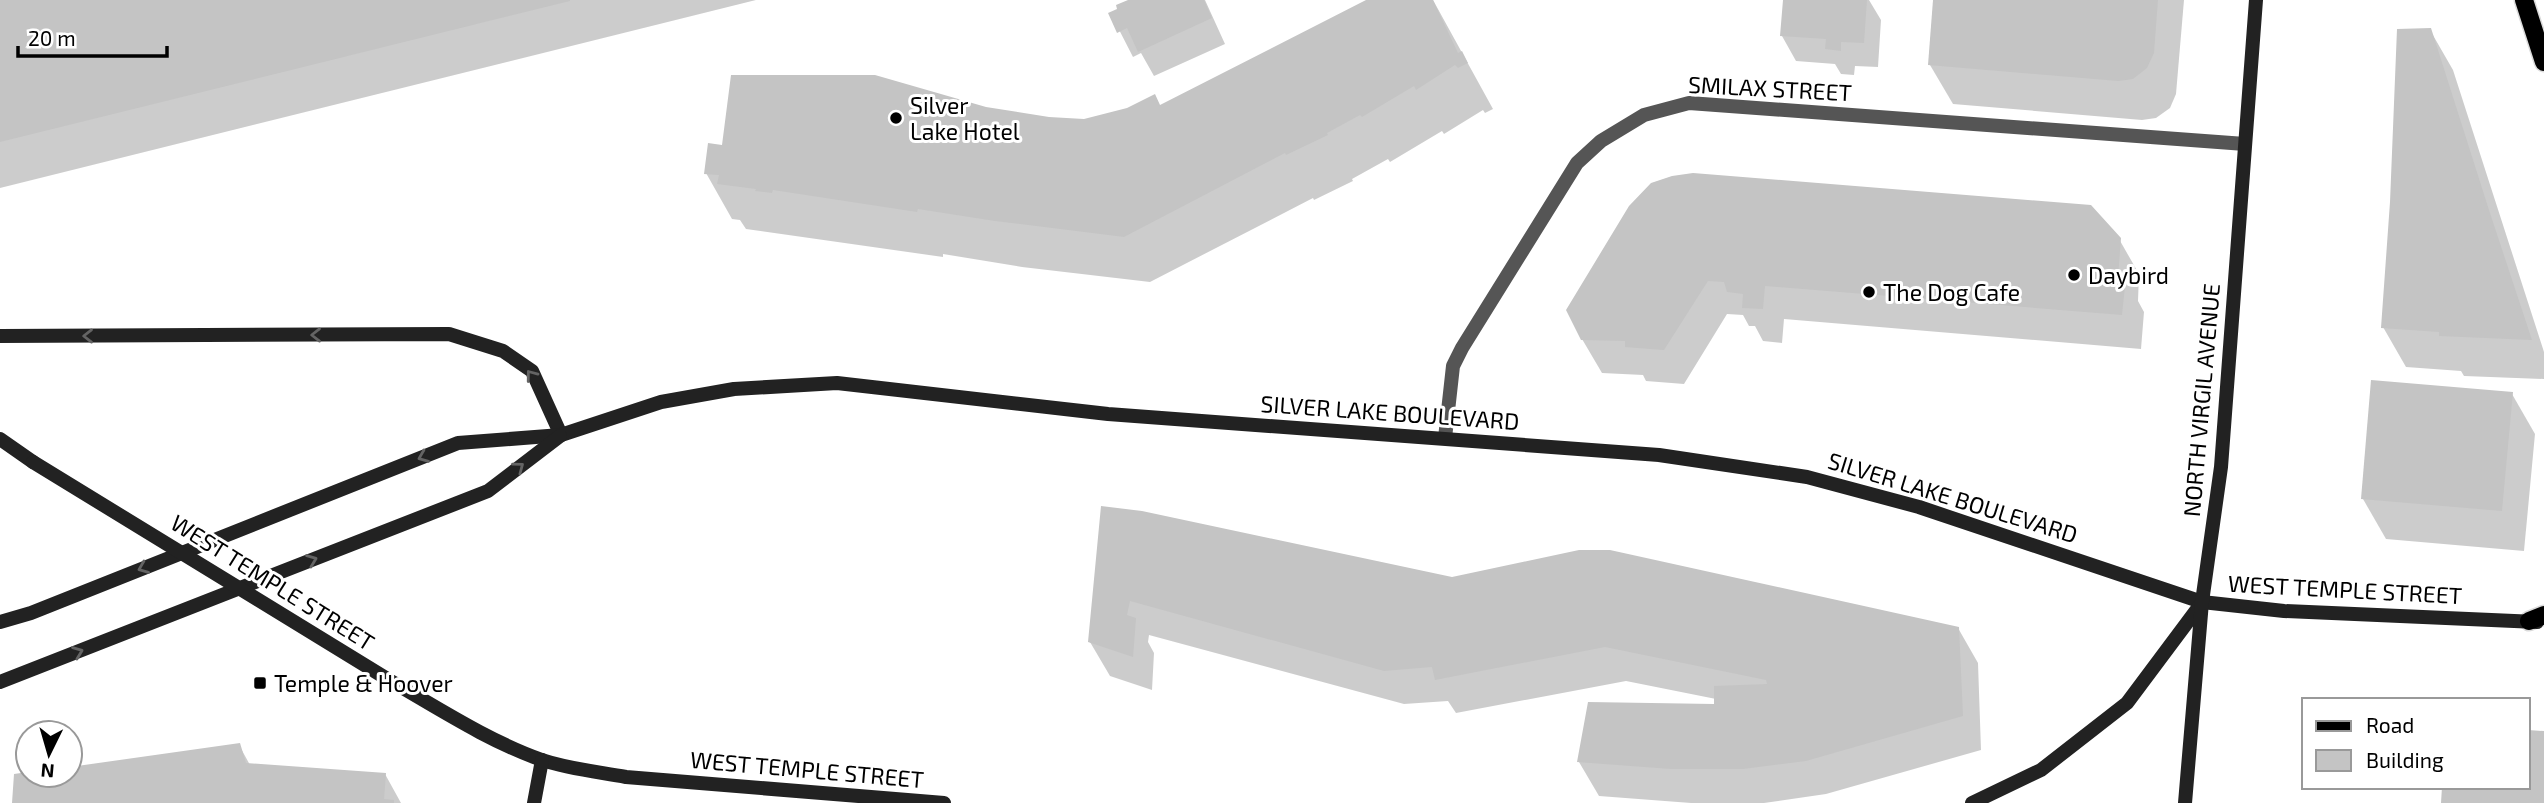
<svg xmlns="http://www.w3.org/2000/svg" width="2544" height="803" viewBox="0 0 2544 803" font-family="'Exo 2',sans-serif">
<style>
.shadow{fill:#0003}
.building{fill:#c4c4c4}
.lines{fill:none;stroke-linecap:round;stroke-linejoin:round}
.primary-casing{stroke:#dbdbdb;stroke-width:21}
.street{stroke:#555;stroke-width:14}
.secondary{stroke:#222;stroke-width:14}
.primary{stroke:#000;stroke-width:18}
.secondary-bridge{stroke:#222;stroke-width:14}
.oneway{stroke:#646464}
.poi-dot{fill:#000;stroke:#fff;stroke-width:2.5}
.labels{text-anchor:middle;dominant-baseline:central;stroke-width:6;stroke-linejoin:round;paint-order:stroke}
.street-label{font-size:23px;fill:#000;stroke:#fff}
.poi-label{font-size:23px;fill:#000;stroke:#fff;text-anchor:start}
</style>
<rect width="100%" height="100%" fill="#fff"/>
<g class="shadow">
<path d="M 0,0 L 756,0 L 0,188 Z"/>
<path d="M 1132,0 L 1205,0 L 1225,44 L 1154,76 L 1141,53 L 1133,57 L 1111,14 Z"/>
<path d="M 1369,0 L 1433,0 L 1493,109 L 1485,113 L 1483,110 L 1444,134 L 1442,131 L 1390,162 L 1388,159 L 1352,179 L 1353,181 L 1314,200 L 1313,198 L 1150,282 L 1022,267 L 943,254 L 943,257 L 746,229 L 740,220 L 732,219 L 706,173 L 724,147 L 986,109 L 1049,119 L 1084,121 L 1160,107 Z"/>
<path d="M 1785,0 L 1869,0 L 1881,20 L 1878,67 L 1855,66 L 1854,75 L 1841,74 L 1835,64 L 1796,61 L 1782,36 Z"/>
<path d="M 1935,0 L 2184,0 L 2176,94 L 2170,108 L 2156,118 L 2142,120 L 1953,104 L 1930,65 Z"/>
<path d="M 2430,30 L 2453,70 L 2544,352 L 2544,379 L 2464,376 L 2461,371 L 2406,367 L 2383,327 Z"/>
<path d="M 1631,207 L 2119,239 L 2139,274 L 2138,301 L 2144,312 L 2141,349 L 1784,319 L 1782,343 L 1763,341 L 1755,326 L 1749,326 L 1743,315 L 1727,314 L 1684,384 L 1646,381 L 1643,375 L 1602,373 L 1582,339 Z"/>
<path d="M 2512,394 L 2535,434 L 2524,551 L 2386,539 L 2363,499 Z"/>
<path d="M 1102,508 L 1452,579 L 1958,628 L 1978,663 L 1981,750 L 1826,794 L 1764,803 L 1691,803 L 1599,796 L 1579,762 L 1716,705 L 1716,699 L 1626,681 L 1456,713 L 1448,701 L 1404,704 L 1149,635 L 1148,642 L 1154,653 L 1152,690 L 1110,676 L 1090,642 Z"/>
<path d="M 239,745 L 250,765 L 385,774 L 401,803 L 14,803 L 28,774 L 70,775 L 70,768 Z"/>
</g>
<g class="building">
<path d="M 0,0 L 570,0 L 570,1 L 0,142 Z"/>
<path d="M 1128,0 L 1204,0 L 1212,18 L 1138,52 L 1127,28 L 1117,33 L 1108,13 L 1117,9 L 1116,5 Z"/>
<path d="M 1366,0 L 1433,0 L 1458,53 L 1462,51 L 1468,63 L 1458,68 L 1455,65 L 1416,90 L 1414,86 L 1362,117 L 1360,115 L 1327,133 L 1328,135 L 1286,155 L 1285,153 L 1124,237 L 995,221 L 918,209 L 917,212 L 773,190 L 772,193 L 755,191 L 756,189 L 717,184 L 719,175 L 704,174 L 708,143 L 722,145 L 731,75 L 875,75 L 986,107 L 1049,117 L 1084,119 L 1127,108 L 1155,94 L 1160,105 Z"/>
<path d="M 1783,0 L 1867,0 L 1864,43 L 1841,42 L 1841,51 L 1825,49 L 1826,39 L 1780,36 Z"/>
<path d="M 1933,0 L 2158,0 L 2154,53 L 2147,68 L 2133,79 L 2118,81 L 1928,65 Z"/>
<path d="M 2431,28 L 2489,210 L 2532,340 L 2439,336 L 2439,332 L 2381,328 L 2390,202 L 2397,29 Z"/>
<path d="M 1693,173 L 2091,205 L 2121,238 L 2118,277 L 2126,277 L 2122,315 L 1765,286 L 1763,309 L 1742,308 L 1743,294 L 1727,292 L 1724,282 L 1708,281 L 1664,350 L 1625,347 L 1625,341 L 1581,340 L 1566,310 L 1629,206 L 1651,183 L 1672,176 Z"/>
<path d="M 2371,380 L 2513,392 L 2502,511 L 2361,499 Z"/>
<path d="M 1101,506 L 1142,511 L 1452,577 L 1579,550 L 1610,550 L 1959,627 L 1963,716 L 1806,761 L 1743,769 L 1671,769 L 1577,762 L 1588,702 L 1714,704 L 1714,686 L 1767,684 L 1766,680 L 1605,647 L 1435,680 L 1432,667 L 1384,671 L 1130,601 L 1127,615 L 1136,618 L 1133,657 L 1088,642 Z"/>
<path d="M 2528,730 L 2544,731 L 2544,803 L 2441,803 L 2442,787 L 2528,787 Z"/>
<path d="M 240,743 L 246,763 L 386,773 L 384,799 L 394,800 L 394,803 L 12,803 L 14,774 L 28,772 L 28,775 L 70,775 L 70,767 Z"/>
</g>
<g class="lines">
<defs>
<g id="primary">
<path d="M 2524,0 L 2544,62"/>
<path d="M 2529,621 L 2544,615"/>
</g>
</defs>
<use href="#primary" class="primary-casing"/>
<path class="street" d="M 1445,438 L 1453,366 L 1462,348 L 1577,163 L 1601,141 L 1644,115 L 1689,103 L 2245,144"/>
<g class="secondary">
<path d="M 0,336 L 449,334 L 503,351 L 532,371 L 561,435"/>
<path d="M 0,439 L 33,462"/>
<path d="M 0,622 L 31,613 L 458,443 L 561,435 L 661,402 L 734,389 L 837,383 L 1108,414 L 1659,455 L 1807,477 L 1919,507 L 2202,602 L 2284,611 L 2537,622"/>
<path d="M 389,680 C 438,708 488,741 542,760 C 569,769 599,772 626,777 L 944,803"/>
<path d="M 0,682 L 488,491 L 560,436"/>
<path d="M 534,803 L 542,760"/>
<path d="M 1972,803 L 2041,770 L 2127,703 L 2201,604"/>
<path d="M 2185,803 L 2202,602 L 2221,467 L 2256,0"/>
</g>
<use href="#primary" class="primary"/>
<path class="secondary-bridge" d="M 33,462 L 389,680"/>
</g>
<defs><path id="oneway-chevron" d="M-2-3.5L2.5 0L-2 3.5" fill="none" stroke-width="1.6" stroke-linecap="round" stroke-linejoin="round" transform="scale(1.75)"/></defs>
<g class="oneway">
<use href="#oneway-chevron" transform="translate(316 335) rotate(180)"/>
<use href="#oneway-chevron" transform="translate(88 336) rotate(180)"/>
<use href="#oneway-chevron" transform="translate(531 375) rotate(-127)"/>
<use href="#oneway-chevron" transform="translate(423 457) rotate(158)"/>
<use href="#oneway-chevron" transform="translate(519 467) rotate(-37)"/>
<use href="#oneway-chevron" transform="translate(312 560) rotate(-21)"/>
<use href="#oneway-chevron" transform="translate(143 568) rotate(158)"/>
<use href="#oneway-chevron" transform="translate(78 652) rotate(-21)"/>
</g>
<g class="poi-dot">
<circle cx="896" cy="118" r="7"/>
<circle cx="2074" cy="275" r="7"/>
<circle cx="1869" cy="292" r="7"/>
<rect x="253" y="676" width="14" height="14" rx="3.5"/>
</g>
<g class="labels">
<g class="street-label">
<text transform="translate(1770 88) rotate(3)">SMILAX STREET</text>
<text transform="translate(2201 400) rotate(-85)">NORTH VIRGIL AVENUE</text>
<text transform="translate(1390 412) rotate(4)">SILVER LAKE BOULEVARD</text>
<text transform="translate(1953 497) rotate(17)">SILVER LAKE BOULEVARD</text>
<text transform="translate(273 582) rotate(32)">WEST TEMPLE STREET</text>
<text transform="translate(2345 589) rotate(3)">WEST TEMPLE STREET</text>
<text transform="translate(807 769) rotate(5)">WEST TEMPLE STREET</text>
</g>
<g class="poi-label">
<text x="910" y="105">Silver<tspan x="910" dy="26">Lake Hotel</tspan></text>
<text x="2088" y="275">Daybird</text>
<text x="1883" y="292">The Dog Cafe</text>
<text x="274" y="683">Temple &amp; Hoover</text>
</g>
</g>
<rect x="2302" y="698" width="228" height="91" fill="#ffffff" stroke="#999999" stroke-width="2"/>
<rect x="2316" y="721" width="35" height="10" fill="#000000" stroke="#999999" stroke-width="2"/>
<text x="2366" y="733" font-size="21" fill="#000000">Road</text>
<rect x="2316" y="750" width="35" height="21" fill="#c4c4c4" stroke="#999999" stroke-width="2"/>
<text x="2366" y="768" font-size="21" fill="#000000">Building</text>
<g transform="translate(49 754) rotate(185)"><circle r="33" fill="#ffffff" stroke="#999999" stroke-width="2"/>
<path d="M0-5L12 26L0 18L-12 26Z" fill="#000000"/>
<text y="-10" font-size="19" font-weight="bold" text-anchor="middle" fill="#000000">N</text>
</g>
<path d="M18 46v10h149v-10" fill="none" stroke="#000000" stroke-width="3.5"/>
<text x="28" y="46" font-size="21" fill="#000000" stroke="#ffffff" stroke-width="5" paint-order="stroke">20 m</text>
</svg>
